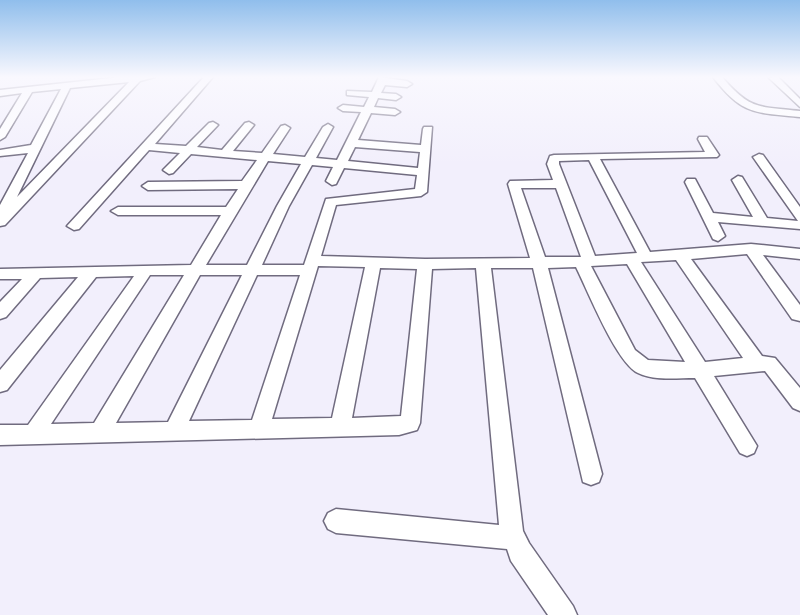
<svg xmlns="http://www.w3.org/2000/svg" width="800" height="615" viewBox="0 0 800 615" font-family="Roboto,sans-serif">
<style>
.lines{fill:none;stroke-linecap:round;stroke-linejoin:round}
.minor-casing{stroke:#706b7f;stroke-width:3}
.minor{fill:#fff;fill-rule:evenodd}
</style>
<rect width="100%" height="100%" fill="#f2effc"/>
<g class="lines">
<defs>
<g id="minor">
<path d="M 121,77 L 155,77 L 140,81 L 5,225 L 0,226 L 0,205 L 28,153 L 0,156 L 0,150 L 31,145 L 61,89 L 32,92 L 5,137 L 0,140 L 0,129 L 22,93 L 0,96 L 0,90 ZM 129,82 L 17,197 L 70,88 Z"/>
<path d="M 204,77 L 213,77 L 155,144 L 186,146 L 209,123 L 213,122 L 218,125 L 197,147 L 222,150 L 245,123 L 249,122 L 254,125 L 233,151 L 262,153 L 281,126 L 285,125 L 290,128 L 273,154 L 305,157 L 323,127 L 328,124 L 333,127 L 316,158 L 337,160 L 361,112 L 343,111 L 338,108 L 343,105 L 364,107 L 369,97 L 347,95 L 347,91 L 372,92 L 379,77 L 407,81 L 412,84 L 407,87 L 385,85 L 381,93 L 396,94 L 401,97 L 396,100 L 378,98 L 374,107 L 395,109 L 400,112 L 395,115 L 371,113 L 358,140 L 421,145 L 423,129 L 424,127 L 432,127 L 427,192 L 421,196 L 336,205 L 321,256 L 425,259 L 530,258 L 508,184 L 510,181 L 553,180 L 547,164 L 550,156 L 554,155 L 705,152 L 698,139 L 699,137 L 707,137 L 719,155 L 717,157 L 600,159 L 650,252 L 751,244 L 800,249 L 800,259 L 763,255 L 800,305 L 800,321 L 792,319 L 747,254 L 691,259 L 762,356 L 775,358 L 800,388 L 800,411 L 793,408 L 765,371 L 714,376 L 757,446 L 754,453 L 747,456 L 740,453 L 695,378 C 677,378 654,381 638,373 C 616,362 588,291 576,267 L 548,268 L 602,474 L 599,482 L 591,485 L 583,482 L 533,268 L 491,268 L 523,531 L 529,543 L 573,606 L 577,615 L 548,615 L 511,561 L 507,549 L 336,533 L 328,529 L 324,521 L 328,513 L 336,509 L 499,525 L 476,268 L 432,269 L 420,423 L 417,430 L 399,435 L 0,445 L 0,425 L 28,425 L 134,276 L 96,277 L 7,390 L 0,392 L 0,370 L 78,277 L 40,278 L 6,317 L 0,319 L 0,302 L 22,279 L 0,279 L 0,269 L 191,265 L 221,215 L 118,215 L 111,211 L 118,207 L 226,207 L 238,189 L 148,190 L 142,186 L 148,182 L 242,181 L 257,160 L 191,154 L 173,173 L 169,174 L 163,170 L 180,153 L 149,150 L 79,229 L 74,230 L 67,226 ZM 355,147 L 420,152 L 418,168 L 348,161 ZM 589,160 L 637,253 L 595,256 L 559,164 L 559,161 ZM 268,161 L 301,164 L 277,206 L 247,265 L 206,265 ZM 312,165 L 333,167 L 326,181 L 332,185 L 336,184 L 344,168 L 417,175 L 415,189 L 326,199 L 304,265 L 262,265 L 289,206 ZM 521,188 L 556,188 L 581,257 L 545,257 ZM 676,260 L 743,358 L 705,362 L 641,262 ZM 627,264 L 685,362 L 648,360 L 635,350 L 591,266 ZM 318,266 L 365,267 L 332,418 L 272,419 ZM 380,268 L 417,269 L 401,416 L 352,418 ZM 150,275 L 184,275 L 94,423 L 51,424 ZM 200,275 L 242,275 L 168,422 L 116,423 ZM 257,275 L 300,275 L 252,420 L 189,421 Z"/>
<path d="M 713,77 L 722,77 C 751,111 759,106 800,111 L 800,117 C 755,112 743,116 713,77 Z"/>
<path d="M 778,77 L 800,99 L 800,107 L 769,78 Z"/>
<path d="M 759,154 L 763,155 L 800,207 L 800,229 L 718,222 L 725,236 L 718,241 L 713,239 L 685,182 L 687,179 L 695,179 L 713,213 L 753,217 L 732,180 L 738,176 L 742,177 L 767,218 L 798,221 L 753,157 Z"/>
</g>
</defs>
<use href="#minor" class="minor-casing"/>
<use href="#minor" class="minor"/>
</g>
<linearGradient id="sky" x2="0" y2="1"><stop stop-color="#90beec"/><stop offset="0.47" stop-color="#f9f8fe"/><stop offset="1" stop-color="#f9f8fe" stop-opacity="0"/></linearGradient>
<rect width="800" height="164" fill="url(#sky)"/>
</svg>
